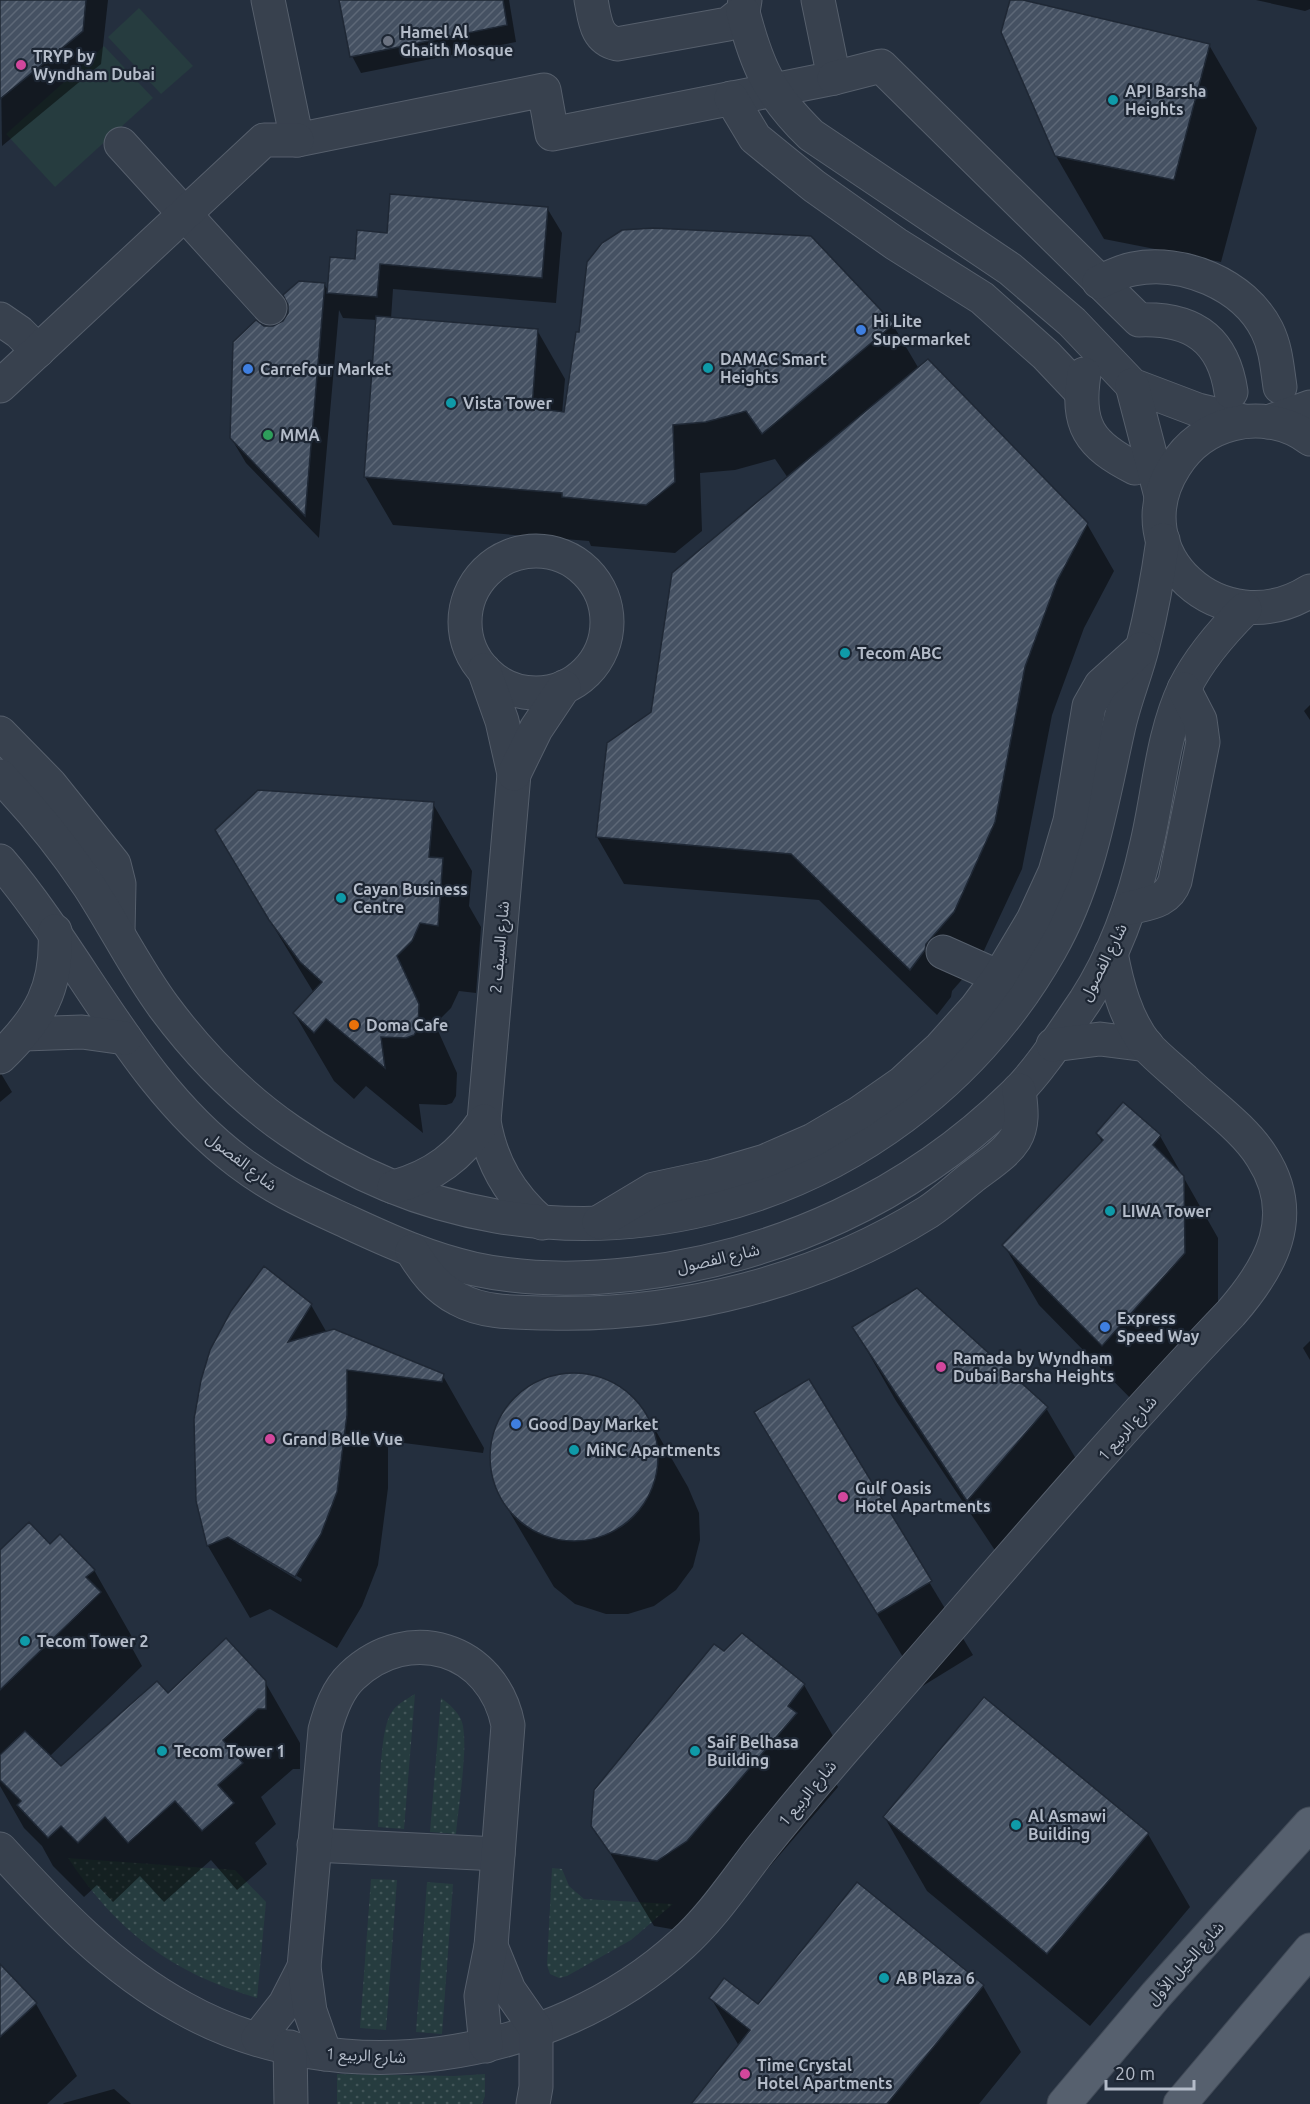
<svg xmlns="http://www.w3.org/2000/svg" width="1310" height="2104" viewBox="0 0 1310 2104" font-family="Ubuntu,'Noto Sans Arabic',sans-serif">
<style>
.green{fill:#263c3f}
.garden{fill:url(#garden-dots)}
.shadow{fill:#0007;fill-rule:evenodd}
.building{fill:url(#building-hatch);stroke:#1f2835;stroke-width:1.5}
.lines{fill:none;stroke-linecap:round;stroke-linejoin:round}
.minor-casing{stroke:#565f6c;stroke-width:35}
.major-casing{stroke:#414a57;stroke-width:35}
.minor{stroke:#38414e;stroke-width:33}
.major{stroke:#56606e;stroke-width:33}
.worship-dot{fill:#6b7280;stroke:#1d2633;stroke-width:2}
.hotel-dot{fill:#d1479c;stroke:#1d2633;stroke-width:2}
.culture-dot{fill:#0f9aa8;stroke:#1d2633;stroke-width:2}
.shop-dot{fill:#3f7fe0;stroke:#1d2633;stroke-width:2}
.leisure-dot{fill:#2e9e5b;stroke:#1d2633;stroke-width:2}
.food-dot{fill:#e8710a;stroke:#1d2633;stroke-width:2}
.labels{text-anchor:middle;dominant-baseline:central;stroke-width:4.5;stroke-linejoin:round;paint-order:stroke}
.poi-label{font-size:16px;font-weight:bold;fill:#b4bcc9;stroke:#1d2633;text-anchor:start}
.street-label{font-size:16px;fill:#b4bcc9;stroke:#1d2633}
</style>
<defs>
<pattern id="garden-dots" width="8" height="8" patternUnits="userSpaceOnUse" patternTransform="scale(1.5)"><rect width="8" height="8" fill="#263c3f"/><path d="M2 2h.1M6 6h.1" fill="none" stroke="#435659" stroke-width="1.8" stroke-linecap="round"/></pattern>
<pattern id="building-hatch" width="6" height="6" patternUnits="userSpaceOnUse" patternTransform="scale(1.5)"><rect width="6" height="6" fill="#455162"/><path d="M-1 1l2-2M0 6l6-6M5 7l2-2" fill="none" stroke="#5d6877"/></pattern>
</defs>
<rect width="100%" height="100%" fill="#242f3e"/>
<g class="green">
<path d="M 139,8 L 193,66 L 161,94 L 108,37 Z"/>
<path d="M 104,46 L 153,98 L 55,187 L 6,134 Z"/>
</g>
<g class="garden">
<path d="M 415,1694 L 404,1829 L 378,1827 C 380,1801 379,1736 390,1715 C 395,1705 405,1700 415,1694 Z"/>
<path d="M 441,1698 C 449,1704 458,1711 462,1722 C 469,1745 458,1808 456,1834 L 430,1832 Z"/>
<path d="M 68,1858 L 235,1870 L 266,1902 L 257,1998 C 172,1973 117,1932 68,1858 Z"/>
<path d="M 552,1868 L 562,1869 L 569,1886 L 584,1899 L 673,1904 L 631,1940 L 567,1976 L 559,1978 L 550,1974 L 547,1965 Z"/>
<path d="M 371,1879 L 397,1880 L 386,2030 L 360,2028 Z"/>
<path d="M 427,1882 L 453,1884 L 442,2034 L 416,2032 Z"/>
<path d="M 337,2074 L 454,2076 L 485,2074 L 485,2096 L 482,2104 L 337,2104 Z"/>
</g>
<g class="shadow">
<path d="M 0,0 L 108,0 L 101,64 L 2,146 Z"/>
<path d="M 340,0 L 509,0 L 516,42 L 361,73 L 352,56 Z"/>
<path d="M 1011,0 L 1209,45 L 1257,128 L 1221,262 L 1104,239 L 1056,156 Z"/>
<path d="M 1256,0 L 1310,0 L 1310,9 L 1305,11 Z"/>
<path d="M 547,208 L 562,233 L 556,303 L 393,289 L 391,319 L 537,330 L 565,379 L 562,414 L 810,238 L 893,325 L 919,369 L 1087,524 L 1114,571 L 1084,628 L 1052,715 L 1022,869 L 980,959 L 952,991 L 951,997 L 937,1015 L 819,900 L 624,884 L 597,837 L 652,713 L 788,478 L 775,459 L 735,470 L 700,473 L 702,531 L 675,553 L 591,546 L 589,541 L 393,525 L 365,477 L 378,320 L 343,318 L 339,310 L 319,538 L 246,463 L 231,438 L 263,327 L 274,328 L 284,323 L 324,284 L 329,292 L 356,261 L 388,234 Z"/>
<path d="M 1310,705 L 1310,720 L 1304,711 Z"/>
<path d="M 433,804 L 472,871 L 469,906 L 481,927 L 476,993 L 459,991 L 451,1008 L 435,1024 L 457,1073 L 456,1096 L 452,1103 L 446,1105 L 419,1104 L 423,1133 L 366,1086 L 354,1099 L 334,1081 L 294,1013 L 314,993 L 256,898 Z"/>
<path d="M 0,1072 L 12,1092 L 0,1102 Z"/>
<path d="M 1097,1134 L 1160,1136 L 1218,1238 L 1218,1313 L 1137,1405 L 1039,1305 L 1004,1245 L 1103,1143 Z"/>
<path d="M 311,1305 L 327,1333 L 443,1376 L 484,1448 L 483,1453 L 388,1441 L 388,1488 L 378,1565 L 362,1606 L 337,1648 L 270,1609 L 250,1618 L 208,1546 L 197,1501 L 195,1419 ZM 236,1540 L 302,1579 L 301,1582 L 236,1543 Z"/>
<path d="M 854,1328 L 1046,1408 L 1089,1481 L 1010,1573 L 896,1401 Z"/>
<path d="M 1310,1341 L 1310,1360 L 1303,1348 Z"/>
<path d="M 574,1373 L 601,1378 L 626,1392 L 645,1412 L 688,1487 L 699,1513 L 700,1540 L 693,1567 L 676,1590 L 654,1606 L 628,1614 L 606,1614 L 575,1604 L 554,1587 L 496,1489 L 490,1463 L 493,1436 L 504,1411 L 522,1391 L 546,1378 Z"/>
<path d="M 808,1381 L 973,1655 L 921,1687 L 756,1413 Z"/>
<path d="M 50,1546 L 94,1570 L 136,1644 L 132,1648 L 142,1666 L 49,1757 L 61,1768 L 168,1695 L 265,1682 L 300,1743 L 300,1769 L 293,1769 L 261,1797 L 276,1824 L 255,1843 L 267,1864 L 237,1890 L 211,1860 L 164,1902 L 140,1876 L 113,1902 L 97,1885 L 84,1897 L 53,1866 L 42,1846 L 24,1828 L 0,1786 L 0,1552 Z"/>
<path d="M 724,1653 L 804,1685 L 846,1759 L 832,1777 L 838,1787 L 729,1914 L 700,1934 L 654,1926 L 593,1825 Z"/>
<path d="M 885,1818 L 1148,1834 L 1190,1907 L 1090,2026 L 927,1891 Z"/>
<path d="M 0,1966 L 36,2004 L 77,2076 L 47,2104 L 0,2104 Z"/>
<path d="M 983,1986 L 1021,2052 L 979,2104 L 693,2104 L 739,2046 L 711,1998 L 758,2006 Z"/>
<path d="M 114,2089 L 131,2104 L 63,2104 L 64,2103 Z"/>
</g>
<g class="building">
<path d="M 0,0 L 86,0 L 83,31 L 0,99 Z"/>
<path d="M 339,0 L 503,0 L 507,25 L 350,57 Z"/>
<path d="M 1010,0 L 1023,0 L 1210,44 L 1174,180 L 1055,156 L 1001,32 Z"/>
<path d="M 390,194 L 548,207 L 542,278 L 380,264 L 377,297 L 327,293 L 330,257 L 355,259 L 357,230 L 387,233 Z"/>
<path d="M 653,228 L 811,236 L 894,324 L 762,434 L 746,411 L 706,422 L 673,425 L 675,482 L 646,505 L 562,497 L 562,493 L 364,477 L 376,316 L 538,329 L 532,408 L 564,412 L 576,332 L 579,332 L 587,262 L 602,243 L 622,230 Z"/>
<path d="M 299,281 L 325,283 L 305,516 L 230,438 L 233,342 L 256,320 L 264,326 L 273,326 L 283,321 L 288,313 L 288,305 L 283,295 Z"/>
<path d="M 928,359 L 1088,523 L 1057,581 L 1025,667 L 995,822 L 954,912 L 926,944 L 925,950 L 910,970 L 791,854 L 596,837 L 607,743 L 651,712 L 672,573 Z"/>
<path d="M 258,790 L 434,802 L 429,857 L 443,858 L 438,926 L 420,923 L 412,941 L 397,956 L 419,1004 L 418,1028 L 414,1035 L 406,1038 L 381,1037 L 385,1068 L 326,1019 L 314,1033 L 293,1013 L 322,982 L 300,962 L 269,920 L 215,830 Z"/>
<path d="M 1123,1102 L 1161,1135 L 1153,1145 L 1184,1176 L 1185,1253 L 1102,1346 L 1002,1245 L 1103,1140 L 1096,1133 Z"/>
<path d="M 264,1266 L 312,1304 L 288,1342 L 334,1329 L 444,1374 L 442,1382 L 347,1370 L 347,1415 L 337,1492 L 321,1534 L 295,1577 L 228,1537 L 207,1546 L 196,1501 L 194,1419 L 201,1380 L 210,1350 L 231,1311 Z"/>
<path d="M 917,1288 L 1048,1407 L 967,1501 L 852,1327 Z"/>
<circle cx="574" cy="1457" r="84"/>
<path d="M 809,1379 L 932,1581 L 877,1614 L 754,1412 Z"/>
<path d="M 29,1522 L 50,1544 L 60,1534 L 95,1570 L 86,1577 L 101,1592 L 0,1690 L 0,1550 Z"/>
<path d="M 742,1633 L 805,1684 L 788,1706 L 797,1713 L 687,1841 L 657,1861 L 610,1853 L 591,1826 L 594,1790 L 714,1644 L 724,1651 Z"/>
<path d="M 226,1638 L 266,1681 L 266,1709 L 258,1709 L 223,1740 L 243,1763 L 218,1785 L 234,1803 L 202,1831 L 175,1801 L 128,1843 L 105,1817 L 78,1843 L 61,1826 L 48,1838 L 17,1805 L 21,1801 L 0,1780 L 0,1755 L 25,1731 L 61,1766 L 157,1681 L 168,1693 Z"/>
<path d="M 984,1697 L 1149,1833 L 1047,1954 L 883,1817 Z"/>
<path d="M 857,1882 L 984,1985 L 887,2104 L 691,2104 L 750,2030 L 709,1998 L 724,1978 L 758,2004 Z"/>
<path d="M 0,1964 L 37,2003 L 0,2037 Z"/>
</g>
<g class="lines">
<defs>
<g id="minor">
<path d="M 268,0 L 297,140 L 544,90 L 552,134 L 834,78 L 818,0"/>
<path d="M 591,0 C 595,19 595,39 617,44 L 728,24 L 743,12 L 745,0"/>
<path d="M 743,12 C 757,67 770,95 811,135 L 1010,269 L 1072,322 L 1132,385 L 1198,410 L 1244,421"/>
<path d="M 834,78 L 881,66 L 1139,320 C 1191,318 1223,338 1231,392"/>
<path d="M 731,98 L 755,138 L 814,186 L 896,244 L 982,298 L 1046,355 L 1081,392"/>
<path d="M 121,144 L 270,308"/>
<path d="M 1099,282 C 1110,277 1122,271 1133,269 C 1182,259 1244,284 1267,330 C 1276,348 1277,367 1280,387"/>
<path d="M 0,319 L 19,332 L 38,351"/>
<path d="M 1084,374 C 1076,425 1089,445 1135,468"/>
<path d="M 1132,385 L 1161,496"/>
<path d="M 0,386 L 264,140 L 297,140"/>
<path d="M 1268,422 L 1310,407"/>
<path d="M 1310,439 C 1288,422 1258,417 1232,424 C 1208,430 1188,445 1175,466 C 1119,553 1222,646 1310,591"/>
<circle cx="536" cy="622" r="71"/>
<path d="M 484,670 L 502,721 L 514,774 L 484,1121 C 491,1163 510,1195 542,1223"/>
<path d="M 0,733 L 50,784 L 114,864 L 119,884 L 118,932"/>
<path d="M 514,774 L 536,729 L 564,687"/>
<path d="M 0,776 C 33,810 63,847 89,886 C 115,926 136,969 164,1007 C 199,1054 242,1098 290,1131 C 547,1310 898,1218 1050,950 C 1089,882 1101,806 1118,730 C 1124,701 1136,674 1143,645 C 1152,610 1158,576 1163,540"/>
<path d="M 0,861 C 83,958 134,1083 239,1162 C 276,1190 307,1203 348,1222 C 389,1241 429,1259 474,1269 C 525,1280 582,1280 634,1274 C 779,1257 911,1196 1015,1094 C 1040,1070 1065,1030 1085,1001 C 1116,953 1135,898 1147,843 C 1159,792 1162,735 1185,687 C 1200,657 1222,632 1245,609"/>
<path d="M 1129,908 C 1149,903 1168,902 1175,881 L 1203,742 L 1200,720 L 1184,689"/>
<path d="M 943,952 L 999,977"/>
<path d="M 24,1034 L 82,1032 L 125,1038"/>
<path d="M 1053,1045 L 1100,1039 L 1147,1045"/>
<path d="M 0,1057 C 40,1019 58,987 55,931"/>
<path d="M 394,1187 C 434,1176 460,1156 484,1121"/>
<path d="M 599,1222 L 654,1189 L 714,1176 L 765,1161 L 813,1140 L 859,1113 L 902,1083 L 941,1047 L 976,1008 L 999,977 L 1033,920 L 1055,872 L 1070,821 L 1089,706 L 1101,685 L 1141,649"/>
<path d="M 412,1251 C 424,1271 437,1288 458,1299 C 485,1314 518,1312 547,1313 C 677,1317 818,1281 928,1212 C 943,1202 957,1189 971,1178 C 986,1166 1005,1155 1015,1139 C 1024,1124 1021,1107 1019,1090"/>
<path d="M 314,1845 L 498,1854"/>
<path d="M 0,1849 C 56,1910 110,1968 183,2008 C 338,2095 552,2063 682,1944 C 712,1917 735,1882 760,1850 C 792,1810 825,1771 859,1732 C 982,1592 1102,1448 1231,1313 C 1271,1267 1300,1216 1262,1157 C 1244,1128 1209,1104 1184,1080 C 1172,1069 1158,1058 1147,1046 C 1126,1020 1117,985 1111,953"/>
<path d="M 491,1946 L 509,1990 L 536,2029 L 536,2087 L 533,2104"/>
<path d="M 258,2038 L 285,2004 L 304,1967"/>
<path d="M 290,2047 L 291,2104"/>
<path d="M 325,2054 L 310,2011 L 304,1967 L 325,1730 C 330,1711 337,1690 352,1676 C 409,1622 493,1648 508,1725 L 491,1946 L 481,1996 L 486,2046"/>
</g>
<g id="major">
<path d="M 1064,2104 L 1156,1995 L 1310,1824"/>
<path d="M 1180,2104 L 1310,1950"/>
</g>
</defs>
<use href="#minor" class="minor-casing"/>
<use href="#major" class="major-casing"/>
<use href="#minor" class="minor"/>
<use href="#major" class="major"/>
</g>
<circle class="worship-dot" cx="388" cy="41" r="6"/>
<g class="hotel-dot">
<circle cx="21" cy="65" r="6"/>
<circle cx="941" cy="1367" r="6"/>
<circle cx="270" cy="1439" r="6"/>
<circle cx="843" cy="1497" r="6"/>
<circle cx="745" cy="2074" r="6"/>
</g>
<g class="culture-dot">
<circle cx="1113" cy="100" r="6"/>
<circle cx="708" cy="368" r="6"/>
<circle cx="451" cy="403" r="6"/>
<circle cx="845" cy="653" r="6"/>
<circle cx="341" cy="898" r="6"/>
<circle cx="1110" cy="1211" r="6"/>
<circle cx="574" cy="1450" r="6"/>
<circle cx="25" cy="1641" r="6"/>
<circle cx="162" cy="1751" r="6"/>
<circle cx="695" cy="1751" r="6"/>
<circle cx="1016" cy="1825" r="6"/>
<circle cx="884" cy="1978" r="6"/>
</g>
<g class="shop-dot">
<circle cx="861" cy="330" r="6"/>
<circle cx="248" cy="369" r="6"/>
<circle cx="1105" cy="1327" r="6"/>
<circle cx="516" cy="1424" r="6"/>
</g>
<circle class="leisure-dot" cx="268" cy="435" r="6"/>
<circle class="food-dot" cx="354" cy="1025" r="6"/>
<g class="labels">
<g class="poi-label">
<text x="400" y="32">Hamel Al<tspan x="400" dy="18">Ghaith Mosque</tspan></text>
<text x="33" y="56">TRYP by<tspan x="33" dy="18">Wyndham Dubai</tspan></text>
<text x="1125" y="91">API Barsha<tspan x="1125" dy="18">Heights</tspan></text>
<text x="873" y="321">Hi Lite<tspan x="873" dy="18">Supermarket</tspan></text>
<text x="720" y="359">DAMAC Smart<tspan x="720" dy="18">Heights</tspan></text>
<text x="260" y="369">Carrefour Market</text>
<text x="463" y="403">Vista Tower</text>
<text x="280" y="435">MMA</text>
<text x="857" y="653">Tecom ABC</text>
<text x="353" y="889">Cayan Business<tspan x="353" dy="18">Centre</tspan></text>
<text x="366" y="1025">Doma Cafe</text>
<text x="1122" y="1211">LIWA Tower</text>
<text x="1117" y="1318">Express<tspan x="1117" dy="18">Speed Way</tspan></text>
<text x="953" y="1358">Ramada by Wyndham<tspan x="953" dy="18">Dubai Barsha Heights</tspan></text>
<text x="528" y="1424">Good Day Market</text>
<text x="282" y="1439">Grand Belle Vue</text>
<text x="586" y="1450">MiNC Apartments</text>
<text x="855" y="1488">Gulf Oasis<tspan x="855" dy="18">Hotel Apartments</tspan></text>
<text x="37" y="1641">Tecom Tower 2</text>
<text x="707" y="1742">Saif Belhasa<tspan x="707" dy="18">Building</tspan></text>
<text x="174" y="1751">Tecom Tower 1</text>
<text x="1028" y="1816">Al Asmawi<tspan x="1028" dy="18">Building</tspan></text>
<text x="896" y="1978">AB Plaza 6</text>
<text x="757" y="2065">Time Crystal<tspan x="757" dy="18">Hotel Apartments</tspan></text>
</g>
<g class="street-label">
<text transform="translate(499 947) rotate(-85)">شارع السيف 2</text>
<text transform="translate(1103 962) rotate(-63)">شارع الفصول</text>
<text transform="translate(242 1161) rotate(38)">شارع الفصول</text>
<text transform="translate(718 1258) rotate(-13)">شارع الفصول</text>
<text transform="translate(1127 1428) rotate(-49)">شارع الربيع 1</text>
<text transform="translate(807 1793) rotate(-50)">شارع الربيع 1</text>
<text transform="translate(1185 1963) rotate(-48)">شارع الخيل الأول</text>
<text transform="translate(366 2055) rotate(3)">شارع الربيع 1</text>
</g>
</g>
<path d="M1106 2080v9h88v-9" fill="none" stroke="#b4bcc9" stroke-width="3"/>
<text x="1115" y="2080" font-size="18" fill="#b4bcc9" stroke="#1d2633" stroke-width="4.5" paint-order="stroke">20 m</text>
</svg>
